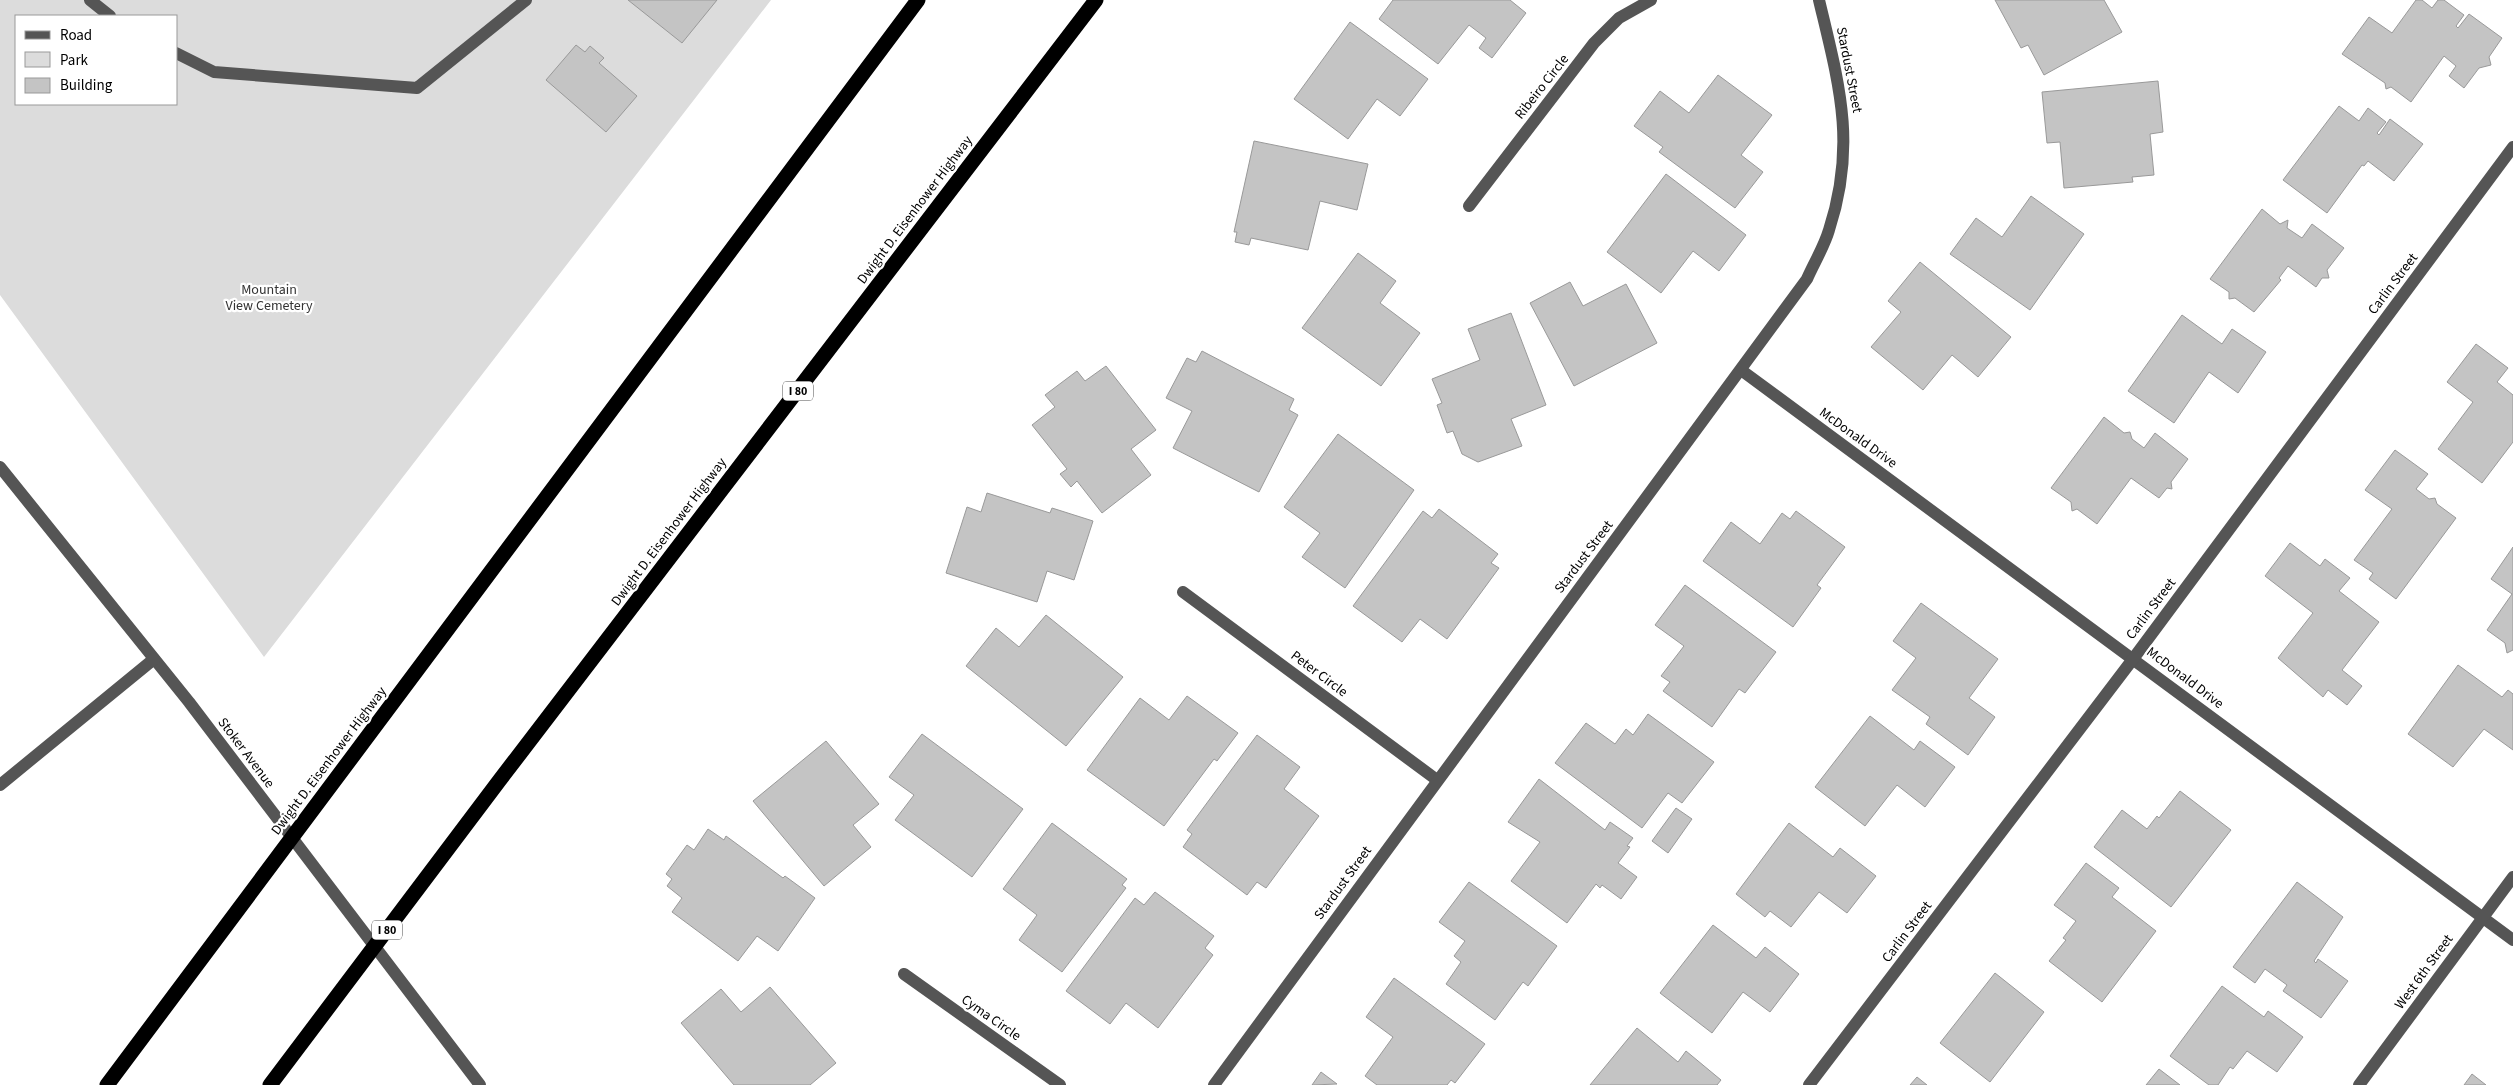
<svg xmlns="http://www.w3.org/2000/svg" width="2513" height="1085" viewBox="0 0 2513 1085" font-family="'Source Sans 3',sans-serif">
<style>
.green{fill:#dcdcdc;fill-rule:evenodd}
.building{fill:#c4c4c4;stroke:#999}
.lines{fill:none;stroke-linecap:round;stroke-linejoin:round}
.minor{stroke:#555;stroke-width:12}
.highway{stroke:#000;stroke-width:15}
.labels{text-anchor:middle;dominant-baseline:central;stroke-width:4.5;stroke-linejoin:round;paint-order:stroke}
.shield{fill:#fff;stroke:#4c4c4c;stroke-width:1}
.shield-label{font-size:12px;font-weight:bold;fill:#000}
.street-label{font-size:14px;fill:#000;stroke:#fff}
.park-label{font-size:14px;fill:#333;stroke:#fff}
</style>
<rect width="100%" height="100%" fill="#fff"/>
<path class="green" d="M 0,0 L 771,0 L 264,657 L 0,295 ZM 16,16 L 176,16 L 176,104 L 16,104 Z"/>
<g class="building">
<path d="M 628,0 L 717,0 L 682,43 Z"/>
<path d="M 1393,0 L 1510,0 L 1526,13 L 1492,58 L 1479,48 L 1486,38 L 1469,25 L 1438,64 L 1379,19 Z"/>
<path d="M 1995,0 L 2104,0 L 2122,32 L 2044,75 L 2028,45 L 2021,48 Z"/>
<path d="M 2416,0 L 2422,0 L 2432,8 L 2438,0 L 2444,0 L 2464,15 L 2456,26 L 2458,28 L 2469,14 L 2502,38 L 2489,57 L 2491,65 L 2479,68 L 2464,88 L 2449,76 L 2456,66 L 2444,56 L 2411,102 L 2391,87 L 2386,89 L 2385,83 L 2342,54 L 2369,17 L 2392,33 Z"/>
<path d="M 1350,22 L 1428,79 L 1400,116 L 1377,99 L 1348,139 L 1294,99 Z"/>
<path d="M 576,45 L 585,52 L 590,46 L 604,58 L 599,63 L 637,96 L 606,132 L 546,80 Z"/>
<path d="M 1718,75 L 1772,115 L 1741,155 L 1763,172 L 1735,208 L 1659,152 L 1663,147 L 1634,126 L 1660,91 L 1689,113 Z"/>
<path d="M 2158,81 L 2163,132 L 2150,134 L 2154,175 L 2132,177 L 2133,182 L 2064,188 L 2060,142 L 2047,143 L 2042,92 Z"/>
<path d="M 2339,106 L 2359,121 L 2368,108 L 2386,122 L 2377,133 L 2379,135 L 2390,119 L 2423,144 L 2394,181 L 2368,161 L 2364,166 L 2362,165 L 2327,213 L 2283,180 Z"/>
<path d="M 1254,141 L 1368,164 L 1357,210 L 1320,201 L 1308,250 L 1251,238 L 1249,245 L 1235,242 L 1237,232 L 1234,232 Z"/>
<path d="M 1666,174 L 1746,235 L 1719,271 L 1693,251 L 1661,293 L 1607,252 Z"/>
<path d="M 2031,196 L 2084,234 L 2030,310 L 1950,254 L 1976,218 L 2002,237 Z"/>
<path d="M 2262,209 L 2280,224 L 2288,220 L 2287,228 L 2302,238 L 2312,224 L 2344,248 L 2327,270 L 2329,278 L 2322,278 L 2316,287 L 2288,266 L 2279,278 L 2281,280 L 2254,312 L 2235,298 L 2229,299 L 2229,292 L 2210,279 Z"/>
<path d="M 1358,253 L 1396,281 L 1380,303 L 1420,333 L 1381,386 L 1302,328 Z"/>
<path d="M 1920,262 L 2011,337 L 1978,377 L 1952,355 L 1923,390 L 1871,347 L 1901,312 L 1888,301 Z"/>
<path d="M 1570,282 L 1583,306 L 1626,284 L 1657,343 L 1574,386 L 1530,303 Z"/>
<path d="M 1511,313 L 1546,405 L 1511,419 L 1522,446 L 1478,462 L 1462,454 L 1453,431 L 1447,433 L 1437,405 L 1442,403 L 1432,379 L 1480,360 L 1468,329 Z"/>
<path d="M 2182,315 L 2222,344 L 2232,329 L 2266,352 L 2238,393 L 2209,372 L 2174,423 L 2128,391 Z"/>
<path d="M 2476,344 L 2508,368 L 2497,382 L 2513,395 L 2513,442 L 2482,483 L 2438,449 L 2473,402 L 2447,382 Z"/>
<path d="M 1202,351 L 1294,399 L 1289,410 L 1298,415 L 1259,492 L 1173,448 L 1192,411 L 1166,398 L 1187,358 L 1196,362 Z"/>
<path d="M 1106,366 L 1156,430 L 1131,449 L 1151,475 L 1102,513 L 1077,481 L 1071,487 L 1060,474 L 1067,469 L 1032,425 L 1055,407 L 1045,395 L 1077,371 L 1085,381 Z"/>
<path d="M 2104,417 L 2124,433 L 2130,432 L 2132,439 L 2144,448 L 2155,433 L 2188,459 L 2171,482 L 2172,489 L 2167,488 L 2159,498 L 2131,478 L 2097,524 L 2077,509 L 2072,511 L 2071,502 L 2051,488 Z"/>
<path d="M 1338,434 L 1414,490 L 1345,588 L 1302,557 L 1320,533 L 1284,507 Z"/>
<path d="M 2395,450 L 2428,474 L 2416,489 L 2429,499 L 2435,498 L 2437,504 L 2456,518 L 2396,599 L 2369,579 L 2373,573 L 2354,560 L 2392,509 L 2365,490 Z"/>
<path d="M 987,493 L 1050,513 L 1052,508 L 1093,521 L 1074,580 L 1047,571 L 1037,602 L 946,573 L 967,507 L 981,512 Z"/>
<path d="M 1439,509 L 1498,554 L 1491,563 L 1499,568 L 1447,639 L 1420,619 L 1402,642 L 1353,606 L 1423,511 L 1432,518 Z"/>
<path d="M 1796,511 L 1845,547 L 1817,585 L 1821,588 L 1793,627 L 1703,561 L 1731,522 L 1760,544 L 1782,513 L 1790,519 Z"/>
<path d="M 2290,543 L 2320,566 L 2325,559 L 2350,578 L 2339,591 L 2379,622 L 2342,670 L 2362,686 L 2347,705 L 2328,690 L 2323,697 L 2278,658 L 2313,613 L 2265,576 Z"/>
<path d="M 2513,547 L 2513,650 L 2507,653 L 2505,643 L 2487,630 L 2512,594 L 2491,579 Z"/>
<path d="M 1685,585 L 1776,652 L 1745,693 L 1739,689 L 1712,727 L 1663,691 L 1670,682 L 1661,676 L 1684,646 L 1655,625 Z"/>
<path d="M 1921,603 L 1998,659 L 1969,698 L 1995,717 L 1968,755 L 1926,724 L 1930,717 L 1892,690 L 1916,658 L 1893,641 Z"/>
<path d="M 1046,615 L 1123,677 L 1066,746 L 966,666 L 996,628 L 1019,647 Z"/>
<path d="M 2458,665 L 2502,697 L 2508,690 L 2513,694 L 2513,750 L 2484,729 L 2453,767 L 2408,734 Z"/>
<path d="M 1187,696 L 1238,733 L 1217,761 L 1214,759 L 1164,826 L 1087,770 L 1140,698 L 1169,720 Z"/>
<path d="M 1648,714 L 1714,762 L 1682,803 L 1668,793 L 1642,828 L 1555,763 L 1586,723 L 1615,744 L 1626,729 L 1633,735 Z"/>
<path d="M 1870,716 L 1914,750 L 1920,741 L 1955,767 L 1925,807 L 1897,785 L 1865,826 L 1815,787 Z"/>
<path d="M 922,734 L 1023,809 L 972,877 L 895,820 L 914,795 L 889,777 Z"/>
<path d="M 1257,735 L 1300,767 L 1284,789 L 1319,816 L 1266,888 L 1257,882 L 1247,895 L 1183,847 L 1192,834 L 1187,830 Z"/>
<path d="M 826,741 L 879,804 L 853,825 L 871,847 L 824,886 L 753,801 Z"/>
<path d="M 1539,779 L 1605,830 L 1610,822 L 1633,838 L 1627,846 L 1630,847 L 1618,863 L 1637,877 L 1621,899 L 1602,885 L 1600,888 L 1596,884 L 1567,923 L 1511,881 L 1540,842 L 1508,822 Z"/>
<path d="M 2180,791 L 2231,830 L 2171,907 L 2094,847 L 2122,810 L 2147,829 L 2157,816 L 2159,818 Z"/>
<path d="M 1676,808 L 1692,819 L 1668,853 L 1652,841 Z"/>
<path d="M 1052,823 L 1127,879 L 1122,885 L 1126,888 L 1062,972 L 1019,940 L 1037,915 L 1003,889 Z"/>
<path d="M 1789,823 L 1833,857 L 1840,848 L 1876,876 L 1847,913 L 1819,892 L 1791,927 L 1770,911 L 1765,917 L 1736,894 Z"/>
<path d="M 708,829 L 724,840 L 726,836 L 783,878 L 785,876 L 815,898 L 778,951 L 757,936 L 738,961 L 672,912 L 682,898 L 667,886 L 672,879 L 666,874 L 687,845 L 694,850 Z"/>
<path d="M 2086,863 L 2119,888 L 2112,897 L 2156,931 L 2102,1002 L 2049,961 L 2066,940 L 2063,938 L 2076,921 L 2054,905 Z"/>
<path d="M 1469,882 L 1557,946 L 1528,986 L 1523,982 L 1495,1020 L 1446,984 L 1461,962 L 1454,956 L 1465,941 L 1439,922 Z"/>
<path d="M 2297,882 L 2343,917 L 2314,961 L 2316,963 L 2318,959 L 2348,981 L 2321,1018 L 2283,991 L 2287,985 L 2265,969 L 2255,983 L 2233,967 Z"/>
<path d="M 1155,892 L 1214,936 L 1205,948 L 1213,955 L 1158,1028 L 1126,1003 L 1110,1024 L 1066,991 L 1135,898 L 1144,905 Z"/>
<path d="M 1713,925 L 1756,958 L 1765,947 L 1799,974 L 1770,1012 L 1743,992 L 1712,1033 L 1660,993 Z"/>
<path d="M 1995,973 L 2044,1012 L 1990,1082 L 1940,1043 Z"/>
<path d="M 1394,978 L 1485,1044 L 1455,1083 L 1451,1080 L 1447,1085 L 1377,1085 L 1365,1076 L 1393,1037 L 1366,1017 Z"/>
<path d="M 2222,986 L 2264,1017 L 2268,1011 L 2303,1037 L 2277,1072 L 2247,1051 L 2233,1069 L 2230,1067 L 2218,1085 L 2209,1085 L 2170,1056 Z"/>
<path d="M 770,987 L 836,1063 L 810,1085 L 734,1085 L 681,1023 L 721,989 L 741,1012 Z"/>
<path d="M 1637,1028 L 1678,1062 L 1686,1051 L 1721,1080 L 1717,1085 L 1590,1085 Z"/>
<path d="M 2159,1069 L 2180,1085 L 2146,1085 Z"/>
<path d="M 1321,1072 L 1337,1084 L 1312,1085 Z"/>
<path d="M 2472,1074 L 2486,1085 L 2464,1085 Z"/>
<path d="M 1917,1077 L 1927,1085 L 1910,1085 Z"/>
</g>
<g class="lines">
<g class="minor">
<path d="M 90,0 L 110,16"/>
<path d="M 176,53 L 214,72 L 417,88 L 526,0"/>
<path d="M 1469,206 L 1594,43 L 1619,18 L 1651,0"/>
<path d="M 1741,370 L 2513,940"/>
<path d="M 0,467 L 189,702 L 480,1085"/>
<path d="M 1183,592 L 1437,780"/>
<path d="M 0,785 L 154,659"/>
<path d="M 904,974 L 1060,1085"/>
<path d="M 1214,1085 L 1807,279 C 1814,263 1824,247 1829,230 C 1857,144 1839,84 1819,0"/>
<path d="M 1809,1085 L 2133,659 L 2513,147"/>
<path d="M 2359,1085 L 2513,877"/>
</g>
<g class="highway">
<path d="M 107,1085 L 918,0"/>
<path d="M 270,1085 L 499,781 L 1096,0"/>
</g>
</g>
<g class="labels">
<g class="shield">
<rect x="783" y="381.5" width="30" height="19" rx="4"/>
<rect x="372" y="920.5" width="30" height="19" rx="4"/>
</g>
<g class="shield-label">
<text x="798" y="391">I 80</text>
<text x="387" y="930">I 80</text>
</g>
<g class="street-label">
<text transform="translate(1849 70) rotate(79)">Stardust Street</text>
<text transform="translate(1542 87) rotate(-52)">Ribeiro Circle</text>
<text transform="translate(915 210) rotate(-53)">Dwight D. Eisenhower Highway</text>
<text transform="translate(2393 284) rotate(-53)">Carlin Street</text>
<text transform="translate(1858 438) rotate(36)">McDonald Drive</text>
<text transform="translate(669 532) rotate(-53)">Dwight D. Eisenhower Highway</text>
<text transform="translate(1584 557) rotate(-53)">Stardust Street</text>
<text transform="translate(2151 609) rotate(-53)">Carlin Street</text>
<text transform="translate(1319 674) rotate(37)">Peter Circle</text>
<text transform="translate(2185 678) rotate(37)">McDonald Drive</text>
<text transform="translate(246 753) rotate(53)">Stoker Avenue</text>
<text transform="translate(329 761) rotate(-53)">Dwight D. Eisenhower Highway</text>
<text transform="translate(1343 883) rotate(-54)">Stardust Street</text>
<text transform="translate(1907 932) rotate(-53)">Carlin Street</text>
<text transform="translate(2424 972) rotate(-54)">West 6th Street</text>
<text transform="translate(991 1018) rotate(35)">Cyma Circle</text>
</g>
<g class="park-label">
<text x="269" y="290">Mountain<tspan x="269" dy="16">View Cemetery</tspan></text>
</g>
</g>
<rect x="15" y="15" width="162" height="90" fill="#ffffff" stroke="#999999"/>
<rect x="25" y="31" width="25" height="8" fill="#555555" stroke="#999999"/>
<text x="60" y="40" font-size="15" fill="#000000">Road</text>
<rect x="25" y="52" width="25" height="15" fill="#dcdcdc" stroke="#999999"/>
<text x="60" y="65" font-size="15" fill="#000000">Park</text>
<rect x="25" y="78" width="25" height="15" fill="#c4c4c4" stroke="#999999"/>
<text x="60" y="90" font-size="15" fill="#000000">Building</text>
</svg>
